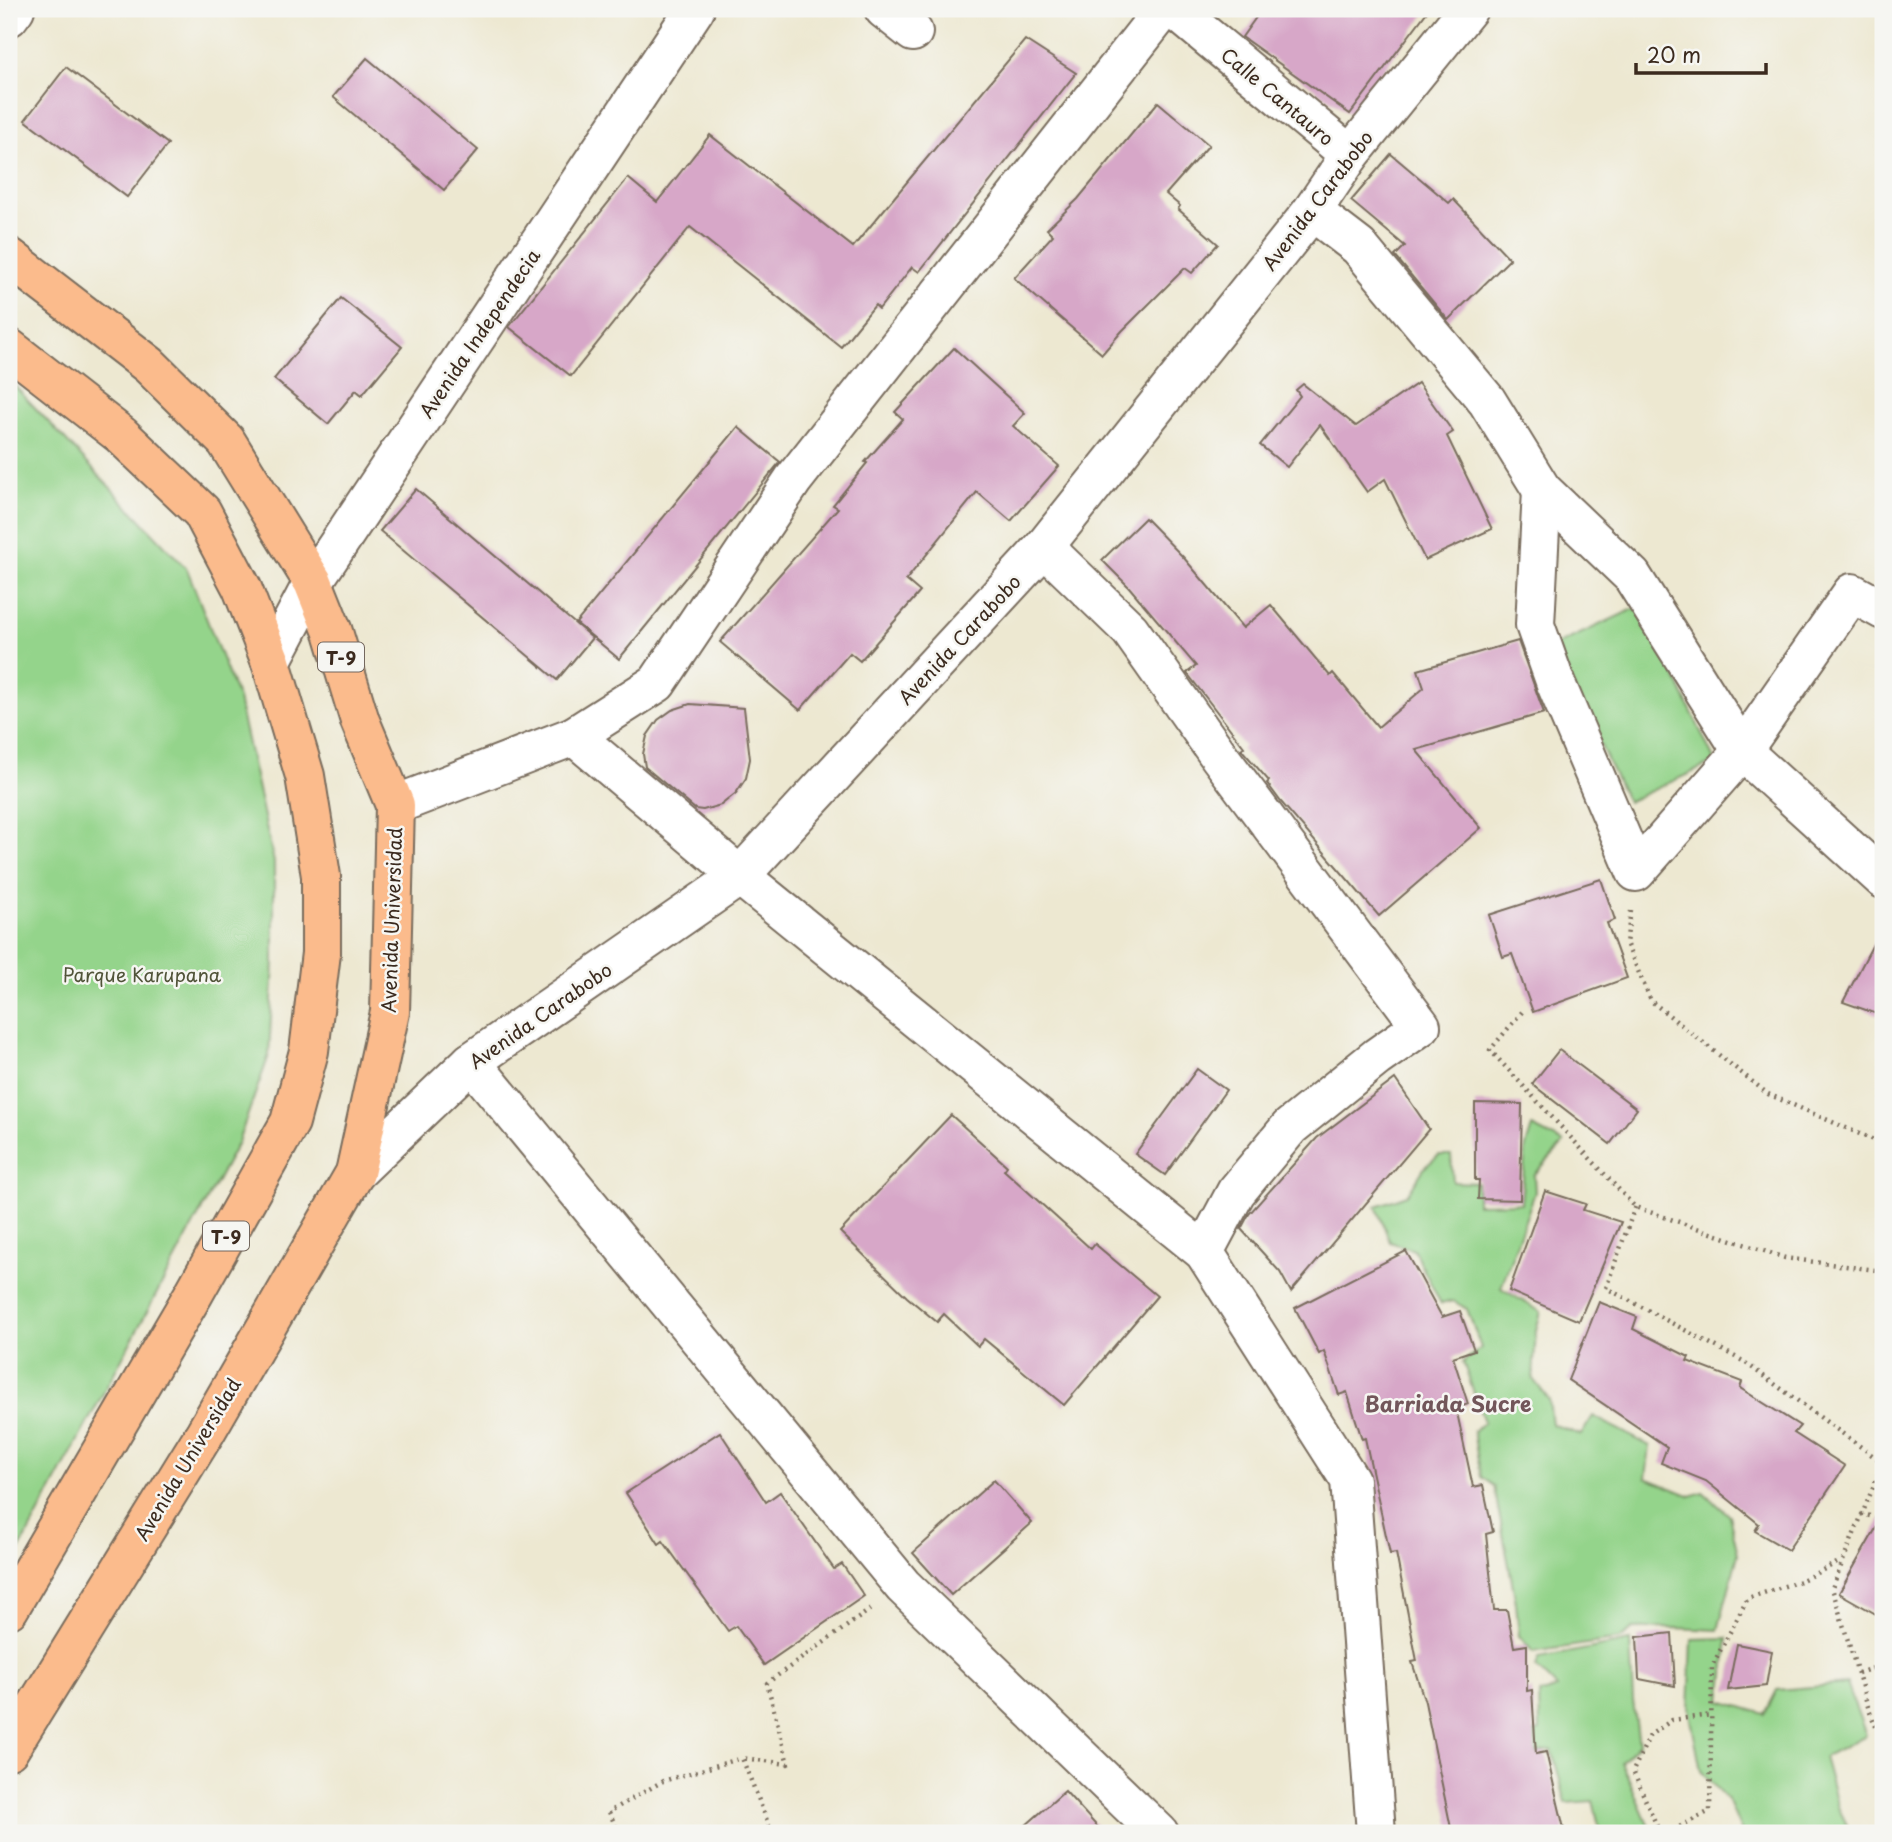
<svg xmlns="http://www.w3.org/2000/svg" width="1892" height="1842" viewBox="0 0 1892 1842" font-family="'Playpen Sans',sans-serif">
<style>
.green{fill:#94d48b;stroke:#687f54;stroke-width:2}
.building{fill:#d7a7c8}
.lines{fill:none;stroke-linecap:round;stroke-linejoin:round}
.minor-casing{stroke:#796c5d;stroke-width:42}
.highway-casing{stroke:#796c5d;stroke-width:42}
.path{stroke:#796c5d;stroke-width:4.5;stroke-dasharray:2 5;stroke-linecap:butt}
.minor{stroke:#fff;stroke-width:38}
.highway{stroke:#fbbb8c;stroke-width:38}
.labels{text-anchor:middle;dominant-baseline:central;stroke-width:5;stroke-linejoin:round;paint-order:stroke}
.shield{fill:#f6f6f2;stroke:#73675e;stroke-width:2}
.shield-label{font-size:18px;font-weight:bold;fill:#3b2a1e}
.street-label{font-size:19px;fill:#3b2a1e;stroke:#f6f6f2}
.park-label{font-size:19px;fill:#515439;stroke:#f6f6f2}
.neighbourhood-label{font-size:21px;font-weight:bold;fill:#72565a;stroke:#f6f6f2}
</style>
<rect width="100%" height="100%" fill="#f6f6f2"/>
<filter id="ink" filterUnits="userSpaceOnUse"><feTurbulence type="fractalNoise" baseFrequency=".0143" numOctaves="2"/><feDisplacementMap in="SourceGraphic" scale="14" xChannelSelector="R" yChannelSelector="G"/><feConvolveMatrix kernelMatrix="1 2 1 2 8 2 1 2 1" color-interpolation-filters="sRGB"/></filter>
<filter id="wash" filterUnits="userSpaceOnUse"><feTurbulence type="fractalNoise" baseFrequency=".00686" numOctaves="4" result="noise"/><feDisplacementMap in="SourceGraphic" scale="28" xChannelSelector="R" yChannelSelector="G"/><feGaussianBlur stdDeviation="1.57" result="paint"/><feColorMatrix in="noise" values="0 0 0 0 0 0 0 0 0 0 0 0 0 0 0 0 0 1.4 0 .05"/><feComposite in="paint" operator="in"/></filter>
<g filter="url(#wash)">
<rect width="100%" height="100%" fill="#ede8d1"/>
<g class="green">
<path d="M 9,380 L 187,569 L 238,699 L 274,862 L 274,961 L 269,1055 L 238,1142 L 9,1569 Z"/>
<path d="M 1642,605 L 1715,762 L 1627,802 L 1554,646 Z"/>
<path d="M 1532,1127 L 1564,1143 L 1534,1175 L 1535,1192 L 1501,1288 L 1541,1312 L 1536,1330 L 1533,1379 L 1549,1400 L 1552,1424 L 1581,1435 L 1593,1416 L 1650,1446 L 1646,1478 L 1691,1496 L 1703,1492 L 1729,1515 L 1738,1554 L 1718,1630 L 1674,1628 L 1633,1629 L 1620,1639 L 1533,1652 L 1519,1636 L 1516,1603 L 1494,1486 L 1481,1477 L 1473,1431 L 1484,1422 L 1463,1362 L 1481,1348 L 1467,1309 L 1453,1301 L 1441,1304 L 1414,1250 L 1390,1242 L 1376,1206 L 1407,1195 L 1425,1167 L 1439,1155 L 1451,1155 L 1453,1182 L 1477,1183 L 1477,1204 L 1521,1203 L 1526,1146 Z"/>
<path d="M 1728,1638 L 1721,1701 L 1765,1714 L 1777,1690 L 1847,1684 L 1866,1735 L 1824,1757 L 1838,1807 L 1851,1833 L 1742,1833 L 1729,1802 L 1701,1771 L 1689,1709 L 1692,1639 Z"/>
<path d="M 1630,1641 L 1633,1701 L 1639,1744 L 1621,1762 L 1652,1833 L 1601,1833 L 1593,1801 L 1566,1803 L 1552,1750 L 1449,1768 L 1446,1755 L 1540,1731 L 1539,1694 L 1557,1688 L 1536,1667 L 1539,1658 Z"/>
</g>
<g id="blocks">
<g class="building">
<path d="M 1262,9 L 1429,9 L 1350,114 L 1242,37 Z"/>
<path d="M 1025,40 L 1076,73 L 919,272 L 912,267 L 879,309 L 875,305 L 841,347 L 690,227 L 571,376 L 509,327 L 628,178 L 657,202 L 710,135 L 853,247 Z"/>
<path d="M 367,58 L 478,150 L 444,190 L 333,97 Z"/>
<path d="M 66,67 L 168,144 L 127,197 L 25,120 Z"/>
<path d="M 1158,102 L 1209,145 L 1166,194 L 1180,206 L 1178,209 L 1218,244 L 1192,273 L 1185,268 L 1122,331 L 1102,354 L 1014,278 L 1053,235 L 1047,229 L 1078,199 Z"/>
<path d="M 1391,154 L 1449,203 L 1453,199 L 1510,259 L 1448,320 L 1395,256 L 1405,246 L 1351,201 Z"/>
<path d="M 341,298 L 402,347 L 362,395 L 356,390 L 328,424 L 274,379 Z"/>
<path d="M 954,348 L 1025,413 L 1013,426 L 1059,466 L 1011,521 L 977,492 L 906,580 L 920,592 L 860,661 L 850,653 L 800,710 L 720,642 L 838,508 L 833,505 L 867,463 L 865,462 L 903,419 L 895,412 Z"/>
<path d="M 1418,383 L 1453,432 L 1447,436 L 1492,529 L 1425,560 L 1385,479 L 1367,492 L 1320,425 L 1287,467 L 1260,445 L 1300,396 L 1296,390 L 1303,384 L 1356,426 Z"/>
<path d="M 738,427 L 780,462 L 619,659 L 576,623 Z"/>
<path d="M 416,489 L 592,638 L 557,680 L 380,531 Z"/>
<path d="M 1145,518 L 1184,558 L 1243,628 L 1271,605 L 1330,676 L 1333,673 L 1378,727 L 1424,688 L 1418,670 L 1518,641 L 1544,713 L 1416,750 L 1481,828 L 1379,916 L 1281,802 L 1267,783 L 1269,781 L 1241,749 L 1244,747 L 1187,673 L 1196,666 L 1129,587 L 1102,560 Z"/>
<path d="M 690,704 L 744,708 L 750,759 L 746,778 L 736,793 L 721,805 L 703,810 L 695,809 L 645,767 L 643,754 L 647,736 L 658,720 L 672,710 Z"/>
<path d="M 1601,879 L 1615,920 L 1607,923 L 1627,978 L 1533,1012 L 1512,954 L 1503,957 L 1489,915 Z"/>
<path d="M 1883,925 L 1883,1016 L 1843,1002 Z"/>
<path d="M 1559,1050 L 1637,1109 L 1610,1144 L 1532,1084 Z"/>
<path d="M 1197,1069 L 1226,1090 L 1165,1175 L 1135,1154 Z"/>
<path d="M 1395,1079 L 1429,1129 L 1291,1292 L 1280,1272 L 1241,1229 L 1249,1214 L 1317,1138 Z"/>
<path d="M 1475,1103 L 1522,1104 L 1520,1200 L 1478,1199 L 1479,1180 L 1475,1180 Z"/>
<path d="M 951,1115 L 1007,1166 L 1004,1170 L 1091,1249 L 1095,1244 L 1157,1296 L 1064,1405 L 984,1339 L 978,1346 L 944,1314 L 937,1322 L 907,1297 L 840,1232 Z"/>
<path d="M 1545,1191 L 1586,1204 L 1583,1210 L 1621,1222 L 1579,1321 L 1509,1291 Z"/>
<path d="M 1406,1251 L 1442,1317 L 1460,1311 L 1474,1350 L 1453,1357 L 1468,1404 L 1456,1408 L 1473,1487 L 1483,1485 L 1493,1532 L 1486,1534 L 1494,1610 L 1507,1610 L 1514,1647 L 1527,1645 L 1527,1691 L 1532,1690 L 1536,1754 L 1546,1752 L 1565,1833 L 1452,1833 L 1425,1702 L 1412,1662 L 1417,1661 L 1396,1553 L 1390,1554 L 1365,1438 L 1362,1439 L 1347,1392 L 1339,1395 L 1324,1351 L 1319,1354 L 1295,1308 Z"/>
<path d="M 1599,1302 L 1637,1317 L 1633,1329 L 1689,1357 L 1687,1361 L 1742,1382 L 1740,1388 L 1800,1426 L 1794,1433 L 1845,1466 L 1788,1550 L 1755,1531 L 1759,1524 L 1706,1481 L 1661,1463 L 1667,1447 L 1568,1380 Z"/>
<path d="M 720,1432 L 766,1502 L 780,1492 L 834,1569 L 842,1564 L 864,1596 L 764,1665 L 736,1626 L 728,1631 L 663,1541 L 659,1544 L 626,1493 Z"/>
<path d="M 994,1480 L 1032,1523 L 951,1595 L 913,1553 Z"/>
<path d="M 1883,1516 L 1883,1618 L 1839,1593 Z"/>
<path d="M 1672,1633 L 1675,1686 L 1639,1679 L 1637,1637 Z"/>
<path d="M 1737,1644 L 1772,1651 L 1766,1686 L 1728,1690 Z"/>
<path d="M 1065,1791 L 1103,1833 L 1017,1833 Z"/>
</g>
</g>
</g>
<g filter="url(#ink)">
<use href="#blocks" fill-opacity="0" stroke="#796c5d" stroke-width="2"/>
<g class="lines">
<defs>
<g id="minor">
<path d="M 884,9 L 913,32"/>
<path d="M 1174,9 L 1350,155"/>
<path d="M 9,17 L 15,9"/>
<path d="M 1312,211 L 1359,247 L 1487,401 L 1542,490 L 1632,576 L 1742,751 L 1883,879"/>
<path d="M 1542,490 L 1535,625 L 1556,684 L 1636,872 L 1742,751 L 1852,593 L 1883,610"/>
<path d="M 1044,547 L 1130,630 L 1219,756 L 1421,1026 L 1377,1057 L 1290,1127 L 1236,1192 L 1204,1252"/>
<path d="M 271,662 L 313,582 L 695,9"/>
<path d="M 574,736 L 740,876 L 1204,1252 L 1350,1480 L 1376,1833"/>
<path d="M 395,805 L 574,736 L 657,683 L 793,480 L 1164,9"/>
<path d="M 471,1062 L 903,1586 L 1159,1833"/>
<path d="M 355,1173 L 471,1062 L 740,876 L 1044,547 L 1312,211 L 1350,155 L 1468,9"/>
</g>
<g id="highway">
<path d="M 9,257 L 149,365 L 226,441 L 313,582 L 333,632 L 360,721 L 395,805 L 390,1012 L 355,1173 L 205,1433 L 9,1750"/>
<path d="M 9,348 L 121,435 L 202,512 L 242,588 L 271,662 L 305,776 L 321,876 L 321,953 L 309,1051 L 290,1122 L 193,1295 L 9,1609"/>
</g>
</defs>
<use href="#minor" class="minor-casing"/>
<use href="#highway" class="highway-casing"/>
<g class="path">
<path d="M 1631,911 L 1626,943 L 1651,1001 L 1768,1094 L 1883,1144"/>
<path d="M 1522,1012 L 1490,1050 L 1635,1207 L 1785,1258 L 1883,1271"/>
<path d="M 1635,1207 L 1606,1288 L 1743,1361 L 1883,1463 L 1832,1588 L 1869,1710 L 1883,1743"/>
<path d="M 1861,1514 L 1883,1519"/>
<path d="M 1858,1673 L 1883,1665"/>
<path d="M 619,1833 L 609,1812 L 663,1781 L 742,1758"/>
<path d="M 772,1833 L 742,1758 L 788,1764 L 767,1683 L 871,1609"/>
<path d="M 1660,1833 L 1633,1771 L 1650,1735 L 1672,1720 L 1711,1715"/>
<path d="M 1681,1833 L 1679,1827 L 1710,1811 L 1712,1666 L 1748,1598 L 1800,1581 L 1841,1561"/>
</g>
<use href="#minor" class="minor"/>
<use href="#highway" class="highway"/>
</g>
</g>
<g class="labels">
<g class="shield">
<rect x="318" y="642.5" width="46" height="29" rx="5"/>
<rect x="203" y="1221.5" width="46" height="29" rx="5"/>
</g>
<g class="shield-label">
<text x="341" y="657">T-9</text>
<text x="226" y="1236">T-9</text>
</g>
<g class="street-label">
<text transform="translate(1278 96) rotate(40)">Calle Cantauro</text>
<text transform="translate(1317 200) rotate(-53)">Avenida Carabobo</text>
<text transform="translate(479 333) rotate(-56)">Avenida Independecia</text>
<text transform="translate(959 639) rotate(-47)">Avenida Carabobo</text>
<text transform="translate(391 920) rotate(-88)">Avenida Universidad</text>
<text transform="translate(540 1015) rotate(-35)">Avenida Carabobo</text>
<text transform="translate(187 1459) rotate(-59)">Avenida Universidad</text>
</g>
<g class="park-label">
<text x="142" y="974">Parque Karupana</text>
</g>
<g class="neighbourhood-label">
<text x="1448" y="1403">Barriada Sucre</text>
</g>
</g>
<rect width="1892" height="1842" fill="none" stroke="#f6f6f2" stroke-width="35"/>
<path d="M1636 63v10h130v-10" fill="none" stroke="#3b2a1e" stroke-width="3.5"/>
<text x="1647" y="63" font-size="21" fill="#3b2a1e" stroke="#f6f6f2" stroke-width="5" paint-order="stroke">20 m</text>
</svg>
